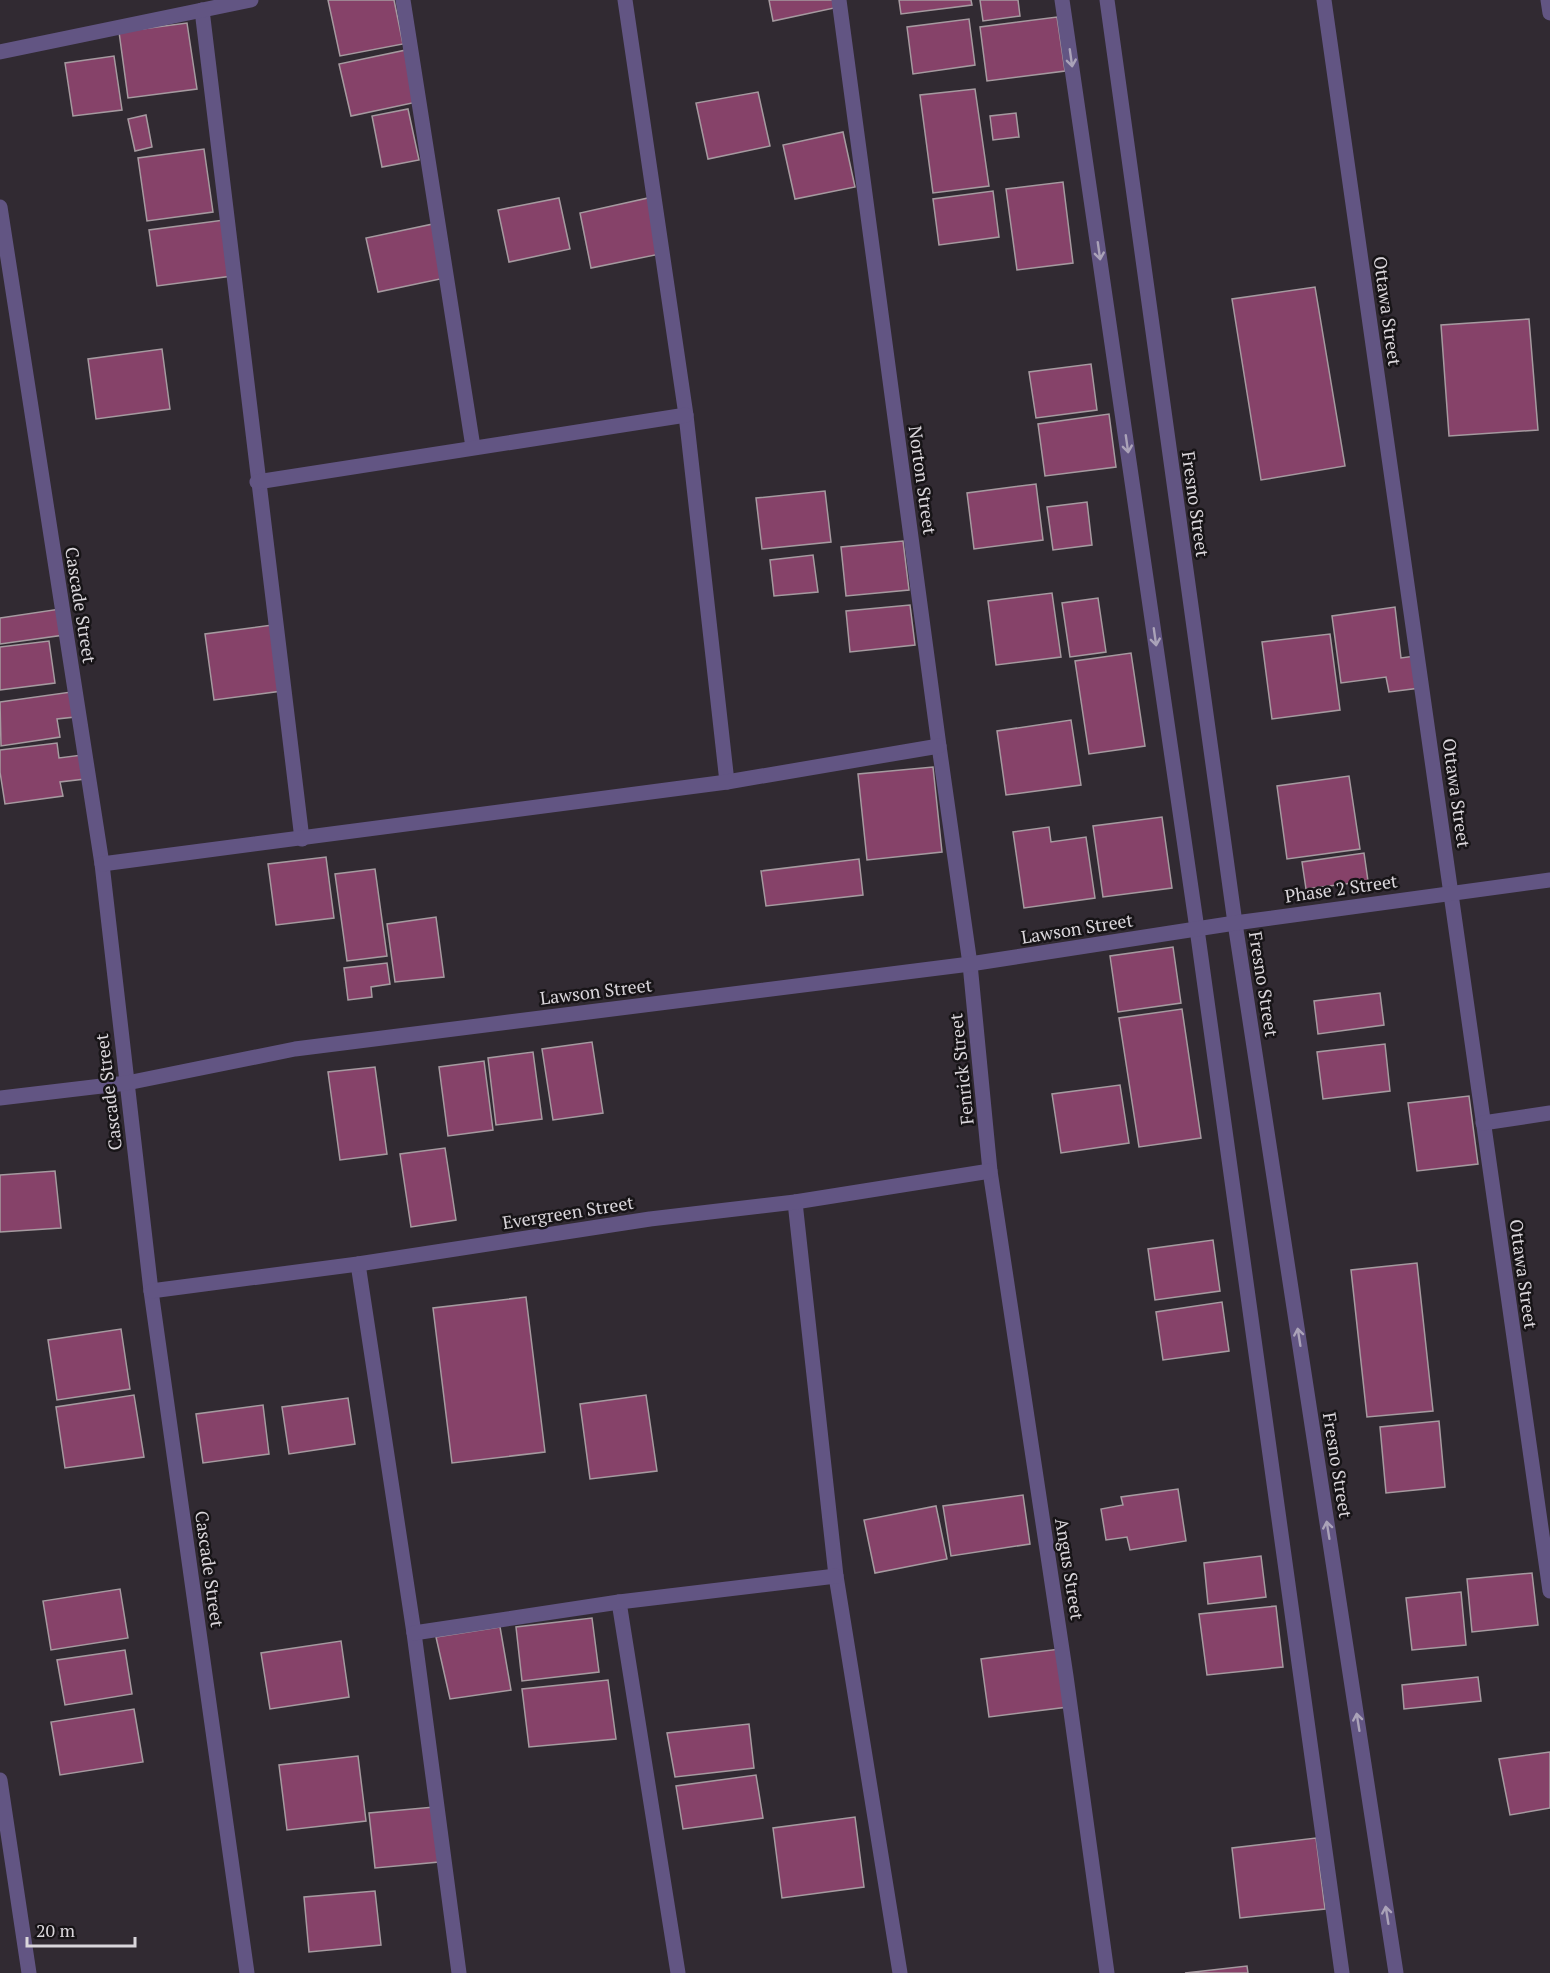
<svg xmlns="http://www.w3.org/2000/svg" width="1550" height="1973" viewBox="0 0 1550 1973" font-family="'PT Serif',serif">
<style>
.building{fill:#864269;stroke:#a69aa0;stroke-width:1.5}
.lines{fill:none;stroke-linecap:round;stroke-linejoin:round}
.minor{stroke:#625583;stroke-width:15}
.oneway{stroke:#aaa2b8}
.labels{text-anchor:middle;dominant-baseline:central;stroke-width:5;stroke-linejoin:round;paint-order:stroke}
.street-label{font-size:18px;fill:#dad6db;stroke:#171417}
</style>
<rect width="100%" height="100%" fill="#312a32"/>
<g class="building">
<path d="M 328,0 L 394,0 L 403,44 L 340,56 Z"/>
<path d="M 769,0 L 838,0 L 839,7 L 773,21 Z"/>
<path d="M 899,0 L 971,0 L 972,5 L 901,14 Z"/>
<path d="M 980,0 L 1018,0 L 1020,16 L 983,21 Z"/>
<path d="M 1057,17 L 1065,71 L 987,81 L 980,27 Z"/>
<path d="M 969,19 L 975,65 L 913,74 L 907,27 Z"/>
<path d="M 187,23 L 197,89 L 128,98 L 119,32 Z"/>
<path d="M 406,50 L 417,102 L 351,116 L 339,64 Z"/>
<path d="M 114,56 L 122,110 L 73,116 L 65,63 Z"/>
<path d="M 975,89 L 989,186 L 933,193 L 920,95 Z"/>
<path d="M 758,92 L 770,146 L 708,159 L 696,103 Z"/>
<path d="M 408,109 L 419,160 L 382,167 L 372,116 Z"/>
<path d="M 1016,113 L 1019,137 L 993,140 L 990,116 Z"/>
<path d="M 146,115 L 152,147 L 135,151 L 128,119 Z"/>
<path d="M 843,132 L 855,187 L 795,199 L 783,145 Z"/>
<path d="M 204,149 L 213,212 L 147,221 L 138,158 Z"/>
<path d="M 1063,182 L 1073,263 L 1017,270 L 1006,189 Z"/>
<path d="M 993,191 L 999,237 L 939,245 L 933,199 Z"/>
<path d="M 559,198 L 570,249 L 509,262 L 498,210 Z"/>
<path d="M 648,198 L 660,254 L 591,268 L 580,213 Z"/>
<path d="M 224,220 L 232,276 L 157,286 L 149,230 Z"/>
<path d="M 433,224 L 445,278 L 378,292 L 366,238 Z"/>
<path d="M 1315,287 L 1345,466 L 1261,480 L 1232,299 Z"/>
<path d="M 1529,319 L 1538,430 L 1449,436 L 1441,325 Z"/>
<path d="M 162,349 L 170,409 L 96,419 L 88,359 Z"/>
<path d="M 1091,364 L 1097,410 L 1036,418 L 1029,372 Z"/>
<path d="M 1109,414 L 1116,467 L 1045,476 L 1038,424 Z"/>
<path d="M 1036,484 L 1043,540 L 974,549 L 967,493 Z"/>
<path d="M 825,491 L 831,542 L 762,549 L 756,498 Z"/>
<path d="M 1087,502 L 1092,545 L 1053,550 L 1047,507 Z"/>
<path d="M 903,541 L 909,590 L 846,596 L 841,547 Z"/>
<path d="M 813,555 L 818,592 L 774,596 L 770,560 Z"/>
<path d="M 1052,593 L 1061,657 L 996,665 L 988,601 Z"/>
<path d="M 1098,598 L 1106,652 L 1070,657 L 1062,603 Z"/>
<path d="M 910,605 L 915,645 L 850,652 L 846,611 Z"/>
<path d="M 1395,607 L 1401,658 L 1415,656 L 1420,688 L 1389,692 L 1386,677 L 1341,683 L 1332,616 Z"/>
<path d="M 60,609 L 64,635 L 0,644 L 0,618 Z"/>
<path d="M 272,625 L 282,691 L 214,700 L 205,634 Z"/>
<path d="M 1330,634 L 1340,710 L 1272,719 L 1262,642 Z"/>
<path d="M 49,641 L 55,683 L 0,690 L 0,647 Z"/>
<path d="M 1131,653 L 1145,746 L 1089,754 L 1075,661 Z"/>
<path d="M 71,692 L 75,717 L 57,719 L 60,737 L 1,746 L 0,702 Z"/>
<path d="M 1071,720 L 1081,785 L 1006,795 L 997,731 Z"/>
<path d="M 57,743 L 59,758 L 82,755 L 85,779 L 60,782 L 63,796 L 5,804 L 0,772 L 0,750 Z"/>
<path d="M 933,767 L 942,852 L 867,860 L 858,774 Z"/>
<path d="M 1349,776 L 1360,849 L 1287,859 L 1277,786 Z"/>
<path d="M 1162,817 L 1172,888 L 1103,897 L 1093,826 Z"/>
<path d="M 1049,827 L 1051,842 L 1086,837 L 1095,898 L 1024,908 L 1013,832 Z"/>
<path d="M 1364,853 L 1368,881 L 1306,889 L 1302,862 Z"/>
<path d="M 326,857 L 334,918 L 276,925 L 268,864 Z"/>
<path d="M 859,859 L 863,895 L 766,906 L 761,871 Z"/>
<path d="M 375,869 L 387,956 L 347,961 L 335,874 Z"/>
<path d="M 436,917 L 444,977 L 395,982 L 387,924 Z"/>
<path d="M 1173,947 L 1181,1003 L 1118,1012 L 1110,956 Z"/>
<path d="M 387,963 L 390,984 L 371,987 L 372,997 L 348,1000 L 344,968 Z"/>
<path d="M 1380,993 L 1384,1025 L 1318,1034 L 1314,1001 Z"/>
<path d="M 1182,1009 L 1201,1138 L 1139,1147 L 1119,1018 Z"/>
<path d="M 592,1042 L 603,1113 L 553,1120 L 542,1049 Z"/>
<path d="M 1385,1044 L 1390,1091 L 1323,1099 L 1317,1052 Z"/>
<path d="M 533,1052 L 542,1119 L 496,1125 L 488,1058 Z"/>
<path d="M 484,1061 L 493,1130 L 448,1136 L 439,1067 Z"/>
<path d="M 375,1067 L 387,1154 L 340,1160 L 328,1072 Z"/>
<path d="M 1120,1085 L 1129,1143 L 1061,1153 L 1052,1094 Z"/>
<path d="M 1469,1096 L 1478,1164 L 1417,1171 L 1408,1103 Z"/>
<path d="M 445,1148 L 456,1220 L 411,1227 L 400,1154 Z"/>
<path d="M 55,1171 L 61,1228 L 0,1232 L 0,1175 Z"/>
<path d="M 1213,1240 L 1220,1291 L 1155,1300 L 1148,1249 Z"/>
<path d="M 1417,1263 L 1433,1411 L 1367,1417 L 1351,1270 Z"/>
<path d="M 526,1297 L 545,1452 L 452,1463 L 433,1308 Z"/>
<path d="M 1222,1302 L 1229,1351 L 1163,1360 L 1156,1312 Z"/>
<path d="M 121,1329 L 130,1389 L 57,1400 L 48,1340 Z"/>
<path d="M 134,1395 L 144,1457 L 65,1468 L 56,1407 Z"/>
<path d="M 646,1395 L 657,1471 L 590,1479 L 580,1404 Z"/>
<path d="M 348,1398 L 355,1444 L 289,1454 L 282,1407 Z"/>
<path d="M 263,1405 L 269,1454 L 203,1463 L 196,1414 Z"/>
<path d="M 1439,1421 L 1445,1487 L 1386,1493 L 1380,1427 Z"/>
<path d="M 1178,1489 L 1186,1541 L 1130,1550 L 1127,1537 L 1106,1540 L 1101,1509 L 1123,1505 L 1121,1497 Z"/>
<path d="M 1023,1495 L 1030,1544 L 951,1556 L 943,1506 Z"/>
<path d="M 936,1506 L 947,1559 L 875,1573 L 864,1520 Z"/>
<path d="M 1261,1556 L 1266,1597 L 1208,1604 L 1204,1563 Z"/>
<path d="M 1532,1573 L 1538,1625 L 1472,1632 L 1467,1579 Z"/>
<path d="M 120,1589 L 128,1638 L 51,1650 L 43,1601 Z"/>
<path d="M 1461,1592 L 1466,1645 L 1412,1650 L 1406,1598 Z"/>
<path d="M 1276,1606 L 1283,1667 L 1207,1675 L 1199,1614 Z"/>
<path d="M 592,1618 L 599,1672 L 522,1681 L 516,1627 Z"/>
<path d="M 500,1627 L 511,1690 L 450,1699 L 436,1637 Z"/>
<path d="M 341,1641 L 349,1697 L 270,1709 L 261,1653 Z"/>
<path d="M 1060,1649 L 1068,1707 L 989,1717 L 981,1659 Z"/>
<path d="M 125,1650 L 132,1694 L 65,1705 L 57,1660 Z"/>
<path d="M 1478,1677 L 1481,1701 L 1404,1709 L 1402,1685 Z"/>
<path d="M 608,1680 L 616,1739 L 529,1747 L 522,1689 Z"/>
<path d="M 134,1709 L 143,1762 L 60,1775 L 51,1722 Z"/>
<path d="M 749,1724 L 754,1768 L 675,1777 L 667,1733 Z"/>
<path d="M 1550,1752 L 1550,1808 L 1510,1815 L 1499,1759 Z"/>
<path d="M 358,1756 L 366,1821 L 287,1830 L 279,1765 Z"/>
<path d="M 756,1775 L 763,1818 L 683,1829 L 676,1786 Z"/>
<path d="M 434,1807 L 439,1862 L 375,1868 L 369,1813 Z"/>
<path d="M 855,1817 L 864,1887 L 782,1898 L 773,1828 Z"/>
<path d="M 1316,1838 L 1325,1909 L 1240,1918 L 1232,1848 Z"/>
<path d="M 375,1891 L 381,1945 L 309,1952 L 304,1897 Z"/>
<path d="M 1247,1966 L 1248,1973 L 1185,1973 Z"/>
</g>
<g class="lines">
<g class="minor">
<path d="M 403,0 L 473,447"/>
<path d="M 625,0 L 686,415 L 727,782"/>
<path d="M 839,0 L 939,746 L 970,964 L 990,1171 L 1066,1676 L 1107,1973"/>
<path d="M 1062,0 L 1197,929 L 1342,1973"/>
<path d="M 1107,0 L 1235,923 L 1396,1973"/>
<path d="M 1324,0 L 1550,1591"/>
<path d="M 1548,0 L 1550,13"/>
<path d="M 202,10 L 302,839"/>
<path d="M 0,52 L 251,0"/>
<path d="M 0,207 L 102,864 L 151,1291 L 247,1973"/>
<path d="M 257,482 L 686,415"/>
<path d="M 102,864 L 727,782 L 939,746"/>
<path d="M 0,1098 L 127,1083 L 295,1049 L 970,964 L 1235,923 L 1550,880"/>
<path d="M 1483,1123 L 1550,1113"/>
<path d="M 795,1202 L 836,1576 L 900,1973"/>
<path d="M 358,1264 L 414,1633 L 459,1973"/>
<path d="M 151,1291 L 358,1264 L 650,1219 L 795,1202 L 990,1171"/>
<path d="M 619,1602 L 678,1973"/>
<path d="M 414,1633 L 619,1602 L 836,1576"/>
<path d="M 0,1780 L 29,1973"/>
</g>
</g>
<defs><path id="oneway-shaft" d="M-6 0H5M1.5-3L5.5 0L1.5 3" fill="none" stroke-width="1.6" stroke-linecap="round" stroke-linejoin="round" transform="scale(1.5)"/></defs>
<g class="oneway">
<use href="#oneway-shaft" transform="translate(1071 58) rotate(82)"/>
<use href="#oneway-shaft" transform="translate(1099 251) rotate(82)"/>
<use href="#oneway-shaft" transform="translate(1127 444) rotate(82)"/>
<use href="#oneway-shaft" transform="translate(1155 637) rotate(82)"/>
<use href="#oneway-shaft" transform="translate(1299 1337) rotate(-99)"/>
<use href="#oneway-shaft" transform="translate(1328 1530) rotate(-99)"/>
<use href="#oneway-shaft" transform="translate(1358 1722) rotate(-99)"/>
<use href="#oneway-shaft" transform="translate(1387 1915) rotate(-99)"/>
</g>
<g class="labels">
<g class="street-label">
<text transform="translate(1388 311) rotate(82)">Ottawa Street</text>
<text transform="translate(923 480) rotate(82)">Norton Street</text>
<text transform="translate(1196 504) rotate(82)">Fresno Street</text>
<text transform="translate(81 605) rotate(81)">Cascade Street</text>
<text transform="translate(1457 793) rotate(82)">Ottawa Street</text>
<text transform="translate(1341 888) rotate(-8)">Phase 2 Street</text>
<text transform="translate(1077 928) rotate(-9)">Lawson Street</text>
<text transform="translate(1264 984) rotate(81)">Fresno Street</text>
<text transform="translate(596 991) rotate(-7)">Lawson Street</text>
<text transform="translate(961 1069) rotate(-96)">Fenrick Street</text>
<text transform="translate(108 1092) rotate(-97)">Cascade Street</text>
<text transform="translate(568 1212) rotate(-9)">Evergreen Street</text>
<text transform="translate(1524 1274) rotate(82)">Ottawa Street</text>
<text transform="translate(1338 1465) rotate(81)">Fresno Street</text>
<text transform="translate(210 1569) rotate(82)">Cascade Street</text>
<text transform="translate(1070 1569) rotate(81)">Angus Street</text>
</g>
</g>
<path d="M27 1937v9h108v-9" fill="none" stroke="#dad6db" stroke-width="3"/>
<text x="36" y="1937" font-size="18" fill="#dad6db" stroke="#171417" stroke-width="4.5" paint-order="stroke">20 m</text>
</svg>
